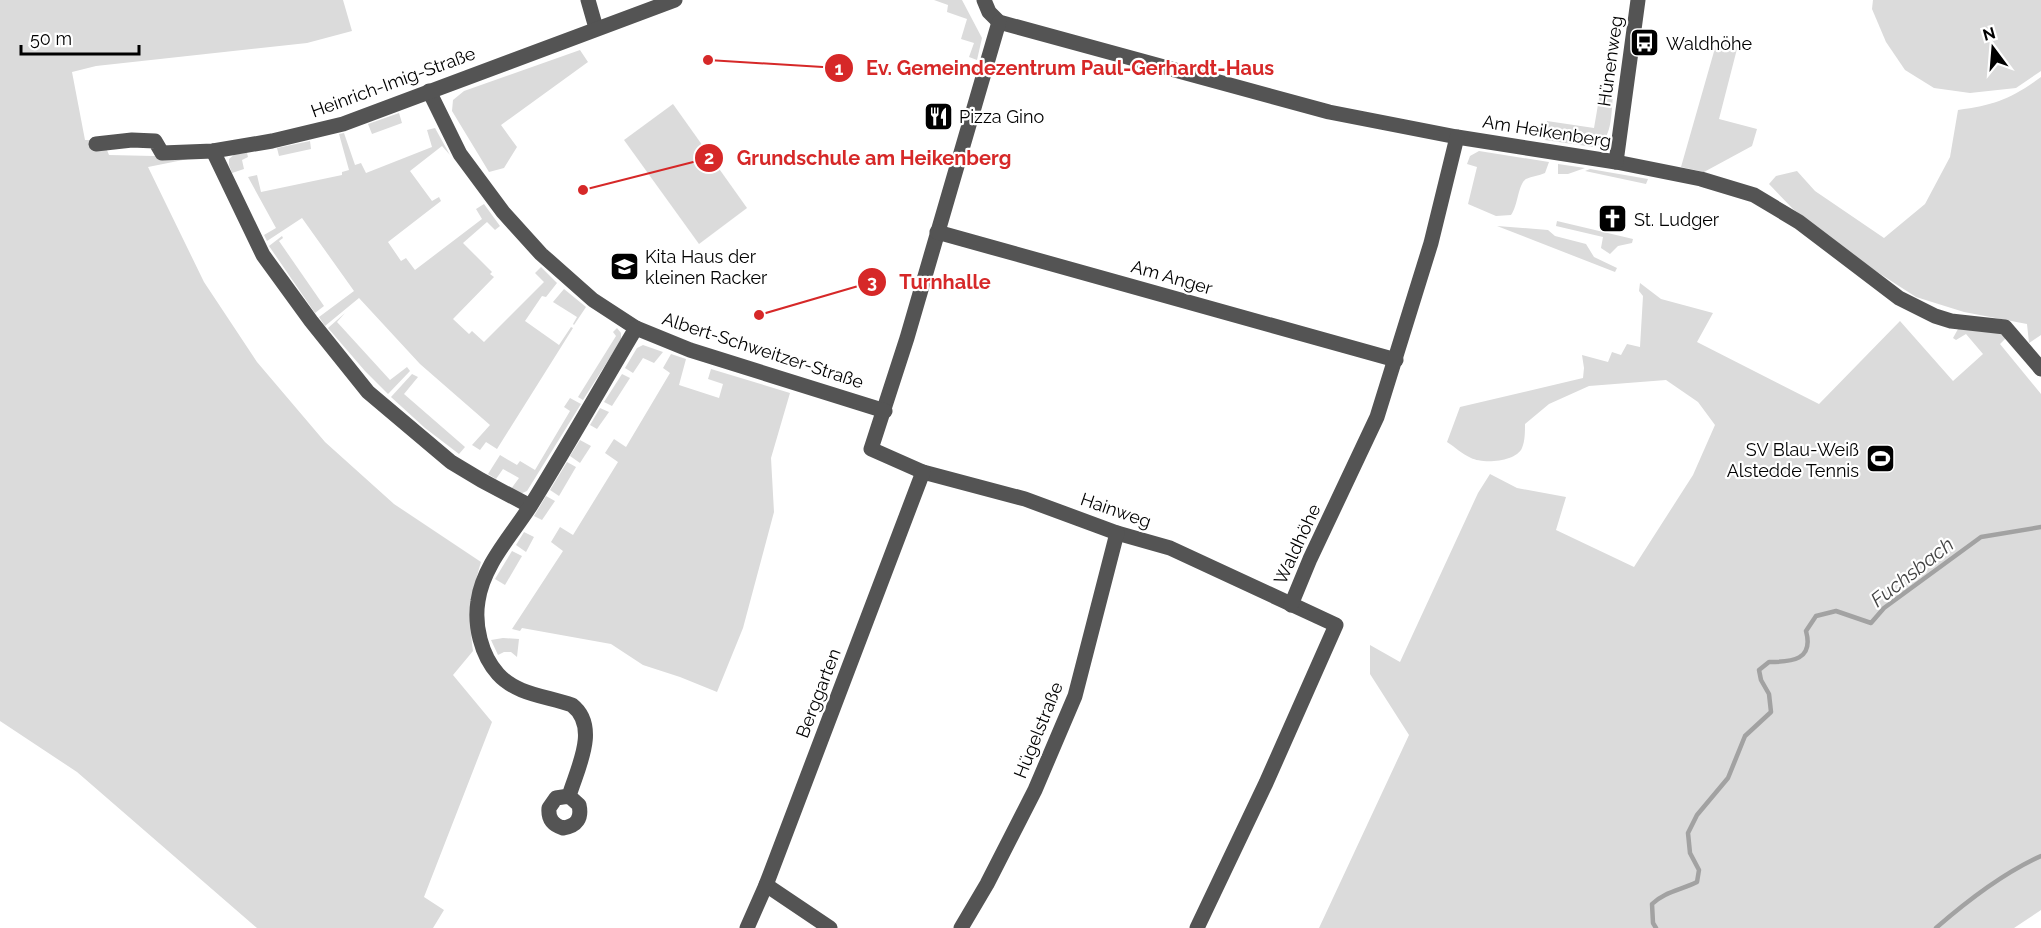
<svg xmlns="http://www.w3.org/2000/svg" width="2041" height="928" viewBox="0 0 2041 928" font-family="Raleway,sans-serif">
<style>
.green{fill:#dbdbdb}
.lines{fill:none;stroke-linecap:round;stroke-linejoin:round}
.stream{stroke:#a2a2a2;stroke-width:4.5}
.minor{stroke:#545454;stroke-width:15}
.labels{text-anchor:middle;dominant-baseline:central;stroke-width:4.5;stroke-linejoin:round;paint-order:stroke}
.poi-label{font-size:18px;fill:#000;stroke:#fff;text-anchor:start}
.street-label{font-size:18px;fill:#000;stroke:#fff}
.water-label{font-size:20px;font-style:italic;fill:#434343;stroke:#fff}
.leader{fill:none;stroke:#d62828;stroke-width:2}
.callout-dot{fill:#d62828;stroke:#fff;stroke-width:2}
.mark-label{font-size:18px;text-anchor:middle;font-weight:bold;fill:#fff}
.callout-label{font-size:20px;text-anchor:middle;font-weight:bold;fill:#d62828;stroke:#fff;stroke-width:4.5;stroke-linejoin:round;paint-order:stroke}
</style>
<rect width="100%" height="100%" fill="#fff"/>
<g class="green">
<path d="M 0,0 L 343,0 L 352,31 L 307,43 L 96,66 L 72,72 L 85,140 L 103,140 L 109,155 L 198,157 L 148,167 L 204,282 L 257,362 L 325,442 L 394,504 L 481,562 C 470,599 468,613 473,651 L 453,675 L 492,722 L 424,897 L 444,910 L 433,928 L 257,928 L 77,772 L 0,721 Z"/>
<path d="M 934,0 L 962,0 L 982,38 L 977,60 L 969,57 L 974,43 L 961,39 L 967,19 L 947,12 L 948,5 Z"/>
<path d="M 1873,0 L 2041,0 L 2041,71 L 2016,88 L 1970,93 L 1934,88 L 1905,70 L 1886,42 L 1872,9 Z"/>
<path d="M 1717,41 L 1738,45 L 1719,119 L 1757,129 L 1752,146 L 1704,172 L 1681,167 Z"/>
<path d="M 580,50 L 588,62 L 501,125 L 517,147 L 504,168 L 489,172 L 452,111 L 453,100 L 464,91 Z"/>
<path d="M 2041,77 L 2041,335 L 2029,343 L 2027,324 L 1964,312 L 1916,297 L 1871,268 L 1793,209 L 1769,184 L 1776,176 L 1797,171 L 1815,191 L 1884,238 L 1925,204 L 1950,157 L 1958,110 C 1995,105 2011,99 2041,77 Z"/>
<path d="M 1600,93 L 1613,95 C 1611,112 1613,143 1593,147 L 1545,140 L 1547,121 L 1594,128 Z"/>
<path d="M 673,104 L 747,208 L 699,244 L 624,140 Z"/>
<path d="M 399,113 L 402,123 L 372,134 L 368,124 Z"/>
<path d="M 435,128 L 450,155 L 442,146 L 410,171 L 432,201 L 439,197 L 441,201 L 388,242 L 401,261 L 406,258 L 415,270 L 482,219 L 476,209 L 484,204 L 500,226 L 495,230 L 487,222 L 463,243 L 492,272 L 490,274 L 494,277 L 453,319 L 469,334 L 472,331 L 484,342 L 544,282 L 535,273 L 541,267 L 557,283 L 546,297 L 542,296 L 525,321 L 559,345 L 571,327 L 573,328 L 497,449 L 486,442 L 480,450 L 472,445 L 490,425 L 420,364 L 359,298 L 325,326 L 319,317 L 354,291 L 302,218 L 267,241 L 264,235 L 276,228 L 248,177 L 257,175 L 261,192 L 342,175 L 342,172 L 349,170 L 339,134 L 344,133 L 355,165 L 361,163 L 366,173 L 432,147 L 427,130 Z"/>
<path d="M 310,141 L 311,149 L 279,156 L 277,148 Z"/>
<path d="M 1479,151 L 1549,162 L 1545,173 C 1539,176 1532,176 1526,179 C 1518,184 1518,206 1511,215 L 1496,216 L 1468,204 L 1477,167 L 1467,164 L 1470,156 Z"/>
<path d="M 247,153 L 248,157 L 242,160 L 244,169 L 232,173 L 229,165 L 229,159 L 235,154 Z"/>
<path d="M 1558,164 L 1585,168 L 1568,174 L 1558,174 Z"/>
<path d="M 1590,169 L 1648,179 L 1646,184 L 1585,171 Z"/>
<path d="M 1557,221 L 1633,239 L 1632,243 L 1618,246 L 1610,254 L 1601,248 L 1603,237 L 1556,226 Z"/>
<path d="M 1497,226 L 1548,230 L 1555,236 L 1586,244 L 1594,257 L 1617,268 L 1615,272 Z"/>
<path d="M 282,236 L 283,238 L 279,241 L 324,306 L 315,313 L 269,246 Z"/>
<path d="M 1640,283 L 1661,299 L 1713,313 L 1697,342 L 1819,404 L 1900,321 L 1953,381 L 1983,354 L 1966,334 L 1956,340 L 1953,338 L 1958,329 L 1971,328 L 2003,332 L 2006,338 L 2000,344 L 2041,394 L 2041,910 L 2014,928 L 1319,928 L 1409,735 L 1370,674 L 1370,645 L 1400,662 L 1478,493 L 1490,474 L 1517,488 L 1566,497 L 1556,530 L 1634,567 L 1693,475 L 1715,425 L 1698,402 L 1666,380 L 1589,386 L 1549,404 L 1525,424 C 1525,432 1525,441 1522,448 C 1516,462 1483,464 1471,458 C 1462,454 1455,447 1447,442 L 1460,407 L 1583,378 L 1584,368 L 1582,355 L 1608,362 L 1612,352 L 1621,355 L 1627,344 L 1640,347 L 1643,296 L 1639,291 Z"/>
<path d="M 564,289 L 586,307 L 574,325 L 573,324 L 577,317 L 553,302 Z"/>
<path d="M 345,313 L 337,322 L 390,380 L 407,367 L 410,371 L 388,394 L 365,371 L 328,328 Z"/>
<path d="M 617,328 L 621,333 L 621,340 L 583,400 L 578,397 L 616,336 L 613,332 Z"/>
<path d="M 643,345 L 663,352 L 654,363 L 643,358 L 633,373 L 625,368 L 637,348 Z"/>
<path d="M 671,354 L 686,359 L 679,385 L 719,398 L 723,384 L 708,379 L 711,369 L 790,393 L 771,458 L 774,512 L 743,628 L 717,692 L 680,677 L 643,665 L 611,644 L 522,628 L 520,631 L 512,629 L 563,551 L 551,542 L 560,527 L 573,535 L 618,462 L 605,453 L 614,439 L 626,447 L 670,373 L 663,368 Z"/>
<path d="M 412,374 L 418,377 L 404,394 L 465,447 L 459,454 L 425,428 L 391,397 Z"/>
<path d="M 622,374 L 630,378 L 612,406 L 604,402 Z"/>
<path d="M 570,398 L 581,404 L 527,491 L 520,494 L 511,489 L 519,478 L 503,469 L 496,479 L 488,474 L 500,455 L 517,465 L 520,461 L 535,470 L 570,411 L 564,407 Z"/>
<path d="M 600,408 L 609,412 L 597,429 L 590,425 Z"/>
<path d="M 580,440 L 591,446 L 580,463 L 570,456 Z"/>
<path d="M 567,462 L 576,467 L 559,496 L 550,490 Z"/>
<path d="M 546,496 L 555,501 L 542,520 L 534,516 Z"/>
<path d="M 524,532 L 534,537 L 526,552 L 516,545 Z"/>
<path d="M 512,551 L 522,556 L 505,585 L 495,579 Z"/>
<path d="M 503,638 L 519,639 L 517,657 L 511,652 L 504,652 L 498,655 L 491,640 Z"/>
</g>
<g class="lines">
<g class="stream">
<path d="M 1656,928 L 1653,923 L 1652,904 C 1664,892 1681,890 1697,882 L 1699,870 L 1690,853 L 1688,833 L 1697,815 L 1728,778 L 1745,736 L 1771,712 L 1769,694 L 1761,680 L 1759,670 L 1769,662 C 1792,662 1814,660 1806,631 L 1816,616 L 1836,611 L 1871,623 L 1884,608 L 1981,537 L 2041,527"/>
<path d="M 1936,928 C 1967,901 2003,873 2041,856"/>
</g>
<g class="minor">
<path d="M 588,0 L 596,28"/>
<path d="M 984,0 L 989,12 L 999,22 L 1329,112 L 1457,137 L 1616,162 L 1701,179 L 1754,195 L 1799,222 L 1899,298 L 1935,316 L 1951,321 L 2005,327 L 2041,369"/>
<path d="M 999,22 L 907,338 L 871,449 L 923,472 L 1025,499 L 1117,533 L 1170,548 L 1336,625 L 1266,783 L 1197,928"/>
<path d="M 429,91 L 460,154 L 503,212 L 541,254 L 593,300 L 636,328 L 690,350 L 885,411"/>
<path d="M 96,144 L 132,140 L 155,141 L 162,153 L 213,151 L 272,141 L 343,124 L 675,0"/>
<path d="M 213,151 L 263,255 L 311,321 L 368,392 L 451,462 L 481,480 L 530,506"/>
<path d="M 1616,162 L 1638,0"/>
<path d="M 937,232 L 1396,360"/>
<path d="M 1291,605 L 1310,559 L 1377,417 L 1431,243 L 1457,137"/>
<path d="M 569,796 L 579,805 C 582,818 577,826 563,828 C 553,825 548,819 549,808 L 556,798 L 569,796 C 577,769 600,727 572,705 C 547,696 517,695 498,674 C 481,655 474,625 478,601 C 483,565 512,535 531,505 C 567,447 601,387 636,328"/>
<path d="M 766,885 L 830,928"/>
<path d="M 747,928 L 766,885 L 923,472"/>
<path d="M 961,928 L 987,884 L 1035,790 L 1075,696 L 1117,533"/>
</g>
</g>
<defs>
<symbol id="bus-square" viewBox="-11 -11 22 22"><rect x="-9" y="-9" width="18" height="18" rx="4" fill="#000" stroke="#fff"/><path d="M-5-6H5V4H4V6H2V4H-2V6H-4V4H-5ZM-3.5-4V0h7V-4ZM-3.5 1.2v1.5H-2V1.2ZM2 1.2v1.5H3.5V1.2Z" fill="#fff"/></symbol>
<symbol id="restaurant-square" viewBox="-11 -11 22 22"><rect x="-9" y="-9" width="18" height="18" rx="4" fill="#000" stroke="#fff"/><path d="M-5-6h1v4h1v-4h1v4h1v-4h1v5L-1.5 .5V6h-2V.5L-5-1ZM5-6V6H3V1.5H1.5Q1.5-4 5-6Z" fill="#fff"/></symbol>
<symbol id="church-square" viewBox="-11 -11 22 22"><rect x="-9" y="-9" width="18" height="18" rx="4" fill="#000" stroke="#fff"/><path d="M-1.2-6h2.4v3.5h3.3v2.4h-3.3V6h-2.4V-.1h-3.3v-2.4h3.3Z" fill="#fff"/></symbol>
<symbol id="school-square" viewBox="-11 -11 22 22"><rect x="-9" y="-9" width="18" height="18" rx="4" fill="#000" stroke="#fff"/><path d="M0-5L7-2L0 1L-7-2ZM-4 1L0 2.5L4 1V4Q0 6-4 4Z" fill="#fff"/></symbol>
<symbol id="stadium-square" viewBox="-11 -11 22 22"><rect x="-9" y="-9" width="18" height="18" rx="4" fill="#000" stroke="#fff"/><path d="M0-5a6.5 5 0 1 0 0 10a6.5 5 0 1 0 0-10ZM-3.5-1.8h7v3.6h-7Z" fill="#fff"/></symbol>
</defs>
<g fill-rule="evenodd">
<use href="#bus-square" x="1628" y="26" width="33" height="33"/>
<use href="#restaurant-square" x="922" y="100" width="33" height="33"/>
<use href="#church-square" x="1596" y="202" width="33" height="33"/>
<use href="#school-square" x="608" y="250" width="33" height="33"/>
<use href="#stadium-square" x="1864" y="442" width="33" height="33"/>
</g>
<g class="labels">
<g class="poi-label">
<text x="1666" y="43">Waldhöhe</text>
<text x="959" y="116">Pizza Gino</text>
<text x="1634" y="219">St. Ludger</text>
<text x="645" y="256">Kita Haus der<tspan x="645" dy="21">kleinen Racker</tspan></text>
<text x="1859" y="449" text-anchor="end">SV Blau-Weiß<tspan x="1859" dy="21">Alstedde Tennis</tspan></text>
</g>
<g class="street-label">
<text transform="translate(1610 61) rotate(-82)">Hünenweg</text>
<text transform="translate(393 82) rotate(-20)">Heinrich-Imig-Straße</text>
<text transform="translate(1547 131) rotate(9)">Am Heikenberg</text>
<text transform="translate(1172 277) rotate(16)">Am Anger</text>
<text transform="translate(763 350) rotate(18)">Albert-Schweitzer-Straße</text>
<text transform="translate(1116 510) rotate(19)">Hainweg</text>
<text transform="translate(1297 544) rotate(-65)">Waldhöhe</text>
<text transform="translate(818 693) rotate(-69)">Berggarten</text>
<text transform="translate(1038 730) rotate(-68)">Hügelstraße</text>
</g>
<g class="water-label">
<text transform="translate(1912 572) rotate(-38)">Fuchsbach</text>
</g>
</g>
<path class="leader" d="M708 60L839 68M583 190L709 158M759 315L872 282"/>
<g class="callout-dot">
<circle cx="708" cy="60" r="6"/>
<circle cx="583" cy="190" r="6"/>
<circle cx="759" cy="315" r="6"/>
<circle cx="839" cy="68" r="15"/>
<circle cx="709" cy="158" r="15"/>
<circle cx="872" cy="282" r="15"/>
</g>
<g class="mark-label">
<text x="839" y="75">1</text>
<text x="709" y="164">2</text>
<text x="872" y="288">3</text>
</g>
<g class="callout-label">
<text x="1070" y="75">Ev. Gemeindezentrum Paul-Gerhardt-Haus</text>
<text x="874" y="165">Grundschule am Heikenberg</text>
<text x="945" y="289">Turnhalle</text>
</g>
<g transform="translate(1993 48) rotate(344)" stroke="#ffffff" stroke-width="4.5" paint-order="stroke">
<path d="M0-4.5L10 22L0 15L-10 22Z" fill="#000000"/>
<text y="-9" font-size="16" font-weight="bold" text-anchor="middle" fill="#000000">N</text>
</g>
<path d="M21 45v9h118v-9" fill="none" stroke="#000000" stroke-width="3"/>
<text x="30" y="45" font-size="18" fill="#000000" stroke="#ffffff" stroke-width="4.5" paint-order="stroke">50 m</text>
</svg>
